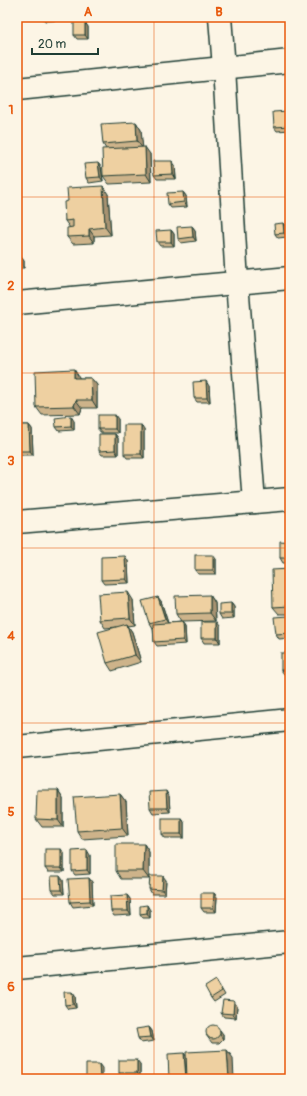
<svg xmlns="http://www.w3.org/2000/svg" width="307" height="1096" viewBox="0 0 307 1096" font-family="Pangolin,sans-serif">
<style>
.lines{fill:none;stroke-linecap:round;stroke-linejoin:round}
.minor-casing{stroke:#1f3d34;stroke-width:25}
.minor{stroke:#fcf5e5;stroke-width:22}
.wall{fill:#cdb38a;stroke:#1f3d34}
.shaded-wall{fill:#a79271;stroke:#1f3d34}
.building{fill:#eed0a1;stroke:#1f3d34}
.grid{fill:none;stroke:#e8590c;stroke-width:1;stroke-opacity:0.55}
.neatline{fill:none;stroke:#e8590c;stroke-width:1.5}
.grid-label{font-size:13px;text-anchor:middle;font-weight:bold;fill:#e8590c}
</style>
<rect width="100%" height="100%" fill="#fcf5e5"/>
<filter id="ink" filterUnits="userSpaceOnUse"><feTurbulence type="fractalNoise" baseFrequency=".025" numOctaves="2"/><feDisplacementMap in="SourceGraphic" scale="8" xChannelSelector="R" yChannelSelector="G"/><feConvolveMatrix kernelMatrix="1 2 1 2 8 2 1 2 1" color-interpolation-filters="sRGB"/></filter>
<g filter="url(#ink)">
<g class="lines">
<defs>
<g id="minor">
<path d="M 220,17 L 224,68 L 237,282 L 254,502"/>
<path d="M 17,89 L 290,61"/>
<path d="M 17,303 L 290,278"/>
<path d="M 17,522 L 290,499"/>
<path d="M 17,747 L 290,720"/>
<path d="M 17,968 L 290,942"/>
</g>
</defs>
<use href="#minor" class="minor-casing"/>
<use href="#minor" class="minor"/>
</g>
<g class="wall">
<path d="M 42,17 L 85,17 L 85,19 L 45,21 Z"/>
<path d="M 85,22 L 88,27 L 88,39 L 77,39 L 74,35 Z"/>
<path d="M 290,112 L 290,130 L 277,131 L 274,127 Z"/>
<path d="M 136,122 L 141,130 L 142,147 L 150,154 L 151,182 L 109,184 L 103,176 L 106,149 L 103,144 Z"/>
<path d="M 98,163 L 101,167 L 103,181 L 89,183 L 86,178 Z"/>
<path d="M 175,165 L 176,179 L 157,179 L 154,175 Z"/>
<path d="M 183,192 L 186,196 L 187,207 L 171,208 L 168,204 Z"/>
<path d="M 108,194 L 111,235 L 94,236 L 94,243 L 73,244 L 67,237 L 70,228 L 65,221 L 68,201 Z"/>
<path d="M 283,223 L 286,227 L 287,237 L 278,238 L 275,234 Z"/>
<path d="M 192,226 L 195,230 L 196,241 L 181,243 L 178,239 Z"/>
<path d="M 171,230 L 174,234 L 174,246 L 160,246 L 157,242 Z"/>
<path d="M 17,257 L 21,257 L 24,261 L 24,268 L 17,268 Z"/>
<path d="M 79,377 L 79,378 L 91,378 L 97,385 L 97,408 L 82,408 L 80,414 L 42,415 L 36,407 Z"/>
<path d="M 209,386 L 210,402 L 197,402 L 194,398 Z"/>
<path d="M 118,419 L 118,433 L 101,433 L 98,429 Z"/>
<path d="M 74,421 L 74,430 L 59,431 L 56,427 Z"/>
<path d="M 17,425 L 29,425 L 32,429 L 33,455 L 17,455 Z"/>
<path d="M 144,430 L 144,458 L 127,458 L 124,454 Z"/>
<path d="M 115,434 L 118,438 L 118,455 L 102,455 L 99,451 Z"/>
<path d="M 290,542 L 290,563 L 283,563 L 280,558 Z"/>
<path d="M 216,559 L 216,574 L 198,574 L 195,570 Z"/>
<path d="M 128,561 L 129,583 L 104,584 L 101,580 Z"/>
<path d="M 290,569 L 290,614 L 279,614 L 273,607 Z"/>
<path d="M 210,595 L 215,603 L 216,621 L 182,622 L 185,626 L 186,644 L 157,646 L 154,642 L 153,627 L 152,628 L 149,623 L 161,601 L 168,623 L 181,622 L 176,614 Z"/>
<path d="M 133,600 L 135,625 L 128,626 L 132,632 L 141,662 L 112,671 L 107,663 L 118,627 L 105,628 L 100,620 Z"/>
<path d="M 231,603 L 234,607 L 234,618 L 222,619 L 219,614 Z"/>
<path d="M 290,616 L 290,638 L 279,639 L 276,634 Z"/>
<path d="M 220,626 L 220,643 L 204,643 L 201,638 Z"/>
<path d="M 290,653 L 290,674 L 284,674 L 281,670 Z"/>
<path d="M 58,790 L 63,798 L 63,827 L 42,827 L 36,819 Z"/>
<path d="M 120,794 L 126,802 L 128,836 L 82,839 L 77,831 Z"/>
<path d="M 169,796 L 170,812 L 153,813 L 150,808 Z"/>
<path d="M 181,818 L 184,822 L 184,838 L 165,838 L 162,834 Z"/>
<path d="M 144,844 L 149,852 L 149,879 L 121,879 L 116,871 Z"/>
<path d="M 64,853 L 64,872 L 48,872 L 45,868 Z"/>
<path d="M 90,855 L 90,874 L 75,875 L 72,871 Z"/>
<path d="M 63,880 L 64,894 L 55,894 L 52,890 Z"/>
<path d="M 166,880 L 165,894 L 152,894 L 149,889 Z"/>
<path d="M 92,882 L 93,905 L 73,907 L 70,902 Z"/>
<path d="M 214,893 L 217,897 L 216,912 L 204,912 L 201,908 Z"/>
<path d="M 127,895 L 130,899 L 131,915 L 114,916 L 111,911 Z"/>
<path d="M 150,910 L 150,918 L 143,918 L 140,914 Z"/>
<path d="M 216,980 L 225,995 L 214,1002 L 211,998 Z"/>
<path d="M 72,992 L 75,996 L 76,1008 L 68,1009 L 65,1005 Z"/>
<path d="M 237,1006 L 236,1018 L 224,1017 L 221,1013 Z"/>
<path d="M 149,1027 L 152,1031 L 154,1041 L 141,1043 L 138,1038 Z"/>
<path d="M 223,1034 L 223,1039 L 219,1043 L 212,1043 L 206,1035 Z"/>
<path d="M 140,1064 L 140,1077 L 122,1078 L 119,1073 Z"/>
</g>
<g class="shaded-wall">
<path d="M 85,22 L 88,27 L 88,39 L 85,35 Z"/>
<path d="M 136,122 L 141,130 L 143,149 L 137,141 Z"/>
<path d="M 145,147 L 150,154 L 151,182 L 146,174 Z"/>
<path d="M 172,161 L 175,165 L 176,179 L 173,174 Z"/>
<path d="M 98,163 L 101,167 L 103,181 L 100,177 Z"/>
<path d="M 103,186 L 108,194 L 111,235 L 105,227 Z"/>
<path d="M 183,192 L 186,196 L 187,207 L 184,202 Z"/>
<path d="M 283,223 L 286,227 L 287,237 L 284,233 Z"/>
<path d="M 192,226 L 195,230 L 196,241 L 193,237 Z"/>
<path d="M 89,229 L 94,236 L 94,243 L 89,236 Z"/>
<path d="M 171,230 L 174,234 L 174,246 L 171,242 Z"/>
<path d="M 21,257 L 24,261 L 24,268 L 21,264 Z"/>
<path d="M 74,369 L 79,377 L 79,386 L 74,378 Z"/>
<path d="M 91,378 L 97,385 L 97,408 L 92,400 Z"/>
<path d="M 206,381 L 209,386 L 210,402 L 207,398 Z"/>
<path d="M 76,400 L 82,408 L 80,414 L 74,406 Z"/>
<path d="M 115,415 L 118,419 L 118,433 L 115,429 Z"/>
<path d="M 71,416 L 74,421 L 74,430 L 71,426 Z"/>
<path d="M 29,425 L 32,429 L 33,455 L 30,451 Z"/>
<path d="M 141,425 L 144,430 L 144,458 L 141,454 Z"/>
<path d="M 115,434 L 118,438 L 118,455 L 115,450 Z"/>
<path d="M 213,555 L 216,559 L 216,574 L 213,570 Z"/>
<path d="M 125,556 L 128,561 L 129,583 L 126,579 Z"/>
<path d="M 128,592 L 133,600 L 135,625 L 130,618 Z"/>
<path d="M 210,595 L 215,603 L 216,621 L 210,613 Z"/>
<path d="M 158,597 L 161,601 L 168,623 L 165,619 Z"/>
<path d="M 231,603 L 234,607 L 234,618 L 231,614 Z"/>
<path d="M 182,622 L 185,626 L 186,644 L 183,640 Z"/>
<path d="M 217,622 L 220,626 L 220,643 L 217,638 Z"/>
<path d="M 127,624 L 132,632 L 141,662 L 135,655 Z"/>
<path d="M 58,790 L 63,798 L 63,827 L 58,820 Z"/>
<path d="M 166,791 L 169,796 L 170,812 L 167,808 Z"/>
<path d="M 120,794 L 126,802 L 128,836 L 122,828 Z"/>
<path d="M 181,818 L 184,822 L 184,838 L 181,834 Z"/>
<path d="M 144,844 L 149,852 L 149,879 L 143,871 Z"/>
<path d="M 61,849 L 64,853 L 64,872 L 61,868 Z"/>
<path d="M 87,850 L 90,855 L 90,874 L 87,870 Z"/>
<path d="M 60,876 L 63,880 L 64,894 L 61,890 Z"/>
<path d="M 163,876 L 166,880 L 165,894 L 162,890 Z"/>
<path d="M 89,878 L 92,882 L 93,905 L 90,901 Z"/>
<path d="M 214,893 L 217,897 L 216,912 L 213,908 Z"/>
<path d="M 127,895 L 130,899 L 131,915 L 128,911 Z"/>
<path d="M 147,905 L 150,910 L 150,918 L 147,913 Z"/>
<path d="M 72,992 L 75,996 L 76,1008 L 73,1004 Z"/>
<path d="M 234,1001 L 237,1006 L 236,1018 L 233,1014 Z"/>
<path d="M 149,1027 L 152,1031 L 154,1041 L 151,1037 Z"/>
<path d="M 220,1030 L 223,1034 L 223,1039 L 220,1035 Z"/>
<path d="M 227,1050 L 233,1058 L 234,1079 L 229,1079 Z"/>
<path d="M 184,1053 L 187,1057 L 189,1079 L 186,1079 Z"/>
<path d="M 137,1060 L 140,1064 L 140,1077 L 137,1073 Z"/>
<path d="M 99,1064 L 102,1068 L 102,1079 L 100,1079 Z"/>
</g>
<g class="building">
<rect x="74" y="22" width="11" height="13"/>
<path d="M 289,111 L 290,126 L 274,127 L 273,112 Z"/>
<path d="M 136,122 L 137,141 L 103,144 L 101,124 Z"/>
<path d="M 145,147 L 146,174 L 103,176 L 102,149 Z"/>
<path d="M 153,161 L 172,161 L 173,174 L 154,175 Z"/>
<path d="M 98,163 L 100,177 L 86,178 L 84,164 Z"/>
<path d="M 103,186 L 105,227 L 89,229 L 89,236 L 67,237 L 67,228 L 73,227 L 73,220 L 65,221 L 64,202 L 68,201 L 67,188 Z"/>
<path d="M 183,192 L 184,202 L 168,204 L 167,193 Z"/>
<path d="M 283,223 L 284,233 L 275,234 L 274,224 Z"/>
<path d="M 192,226 L 193,237 L 178,239 L 177,227 Z"/>
<path d="M 171,230 L 171,242 L 157,242 L 156,231 Z"/>
<rect x="17" y="257" width="4" height="7"/>
<path d="M 74,369 L 74,378 L 91,378 L 92,400 L 76,400 L 74,406 L 36,407 L 35,371 Z"/>
<path d="M 206,381 L 207,398 L 194,398 L 193,382 Z"/>
<rect x="98" y="415" width="17" height="14"/>
<path d="M 71,416 L 71,426 L 56,427 L 55,418 Z"/>
<path d="M 17,425 L 29,425 L 30,451 L 17,451 Z"/>
<rect x="124" y="425" width="17" height="29"/>
<path d="M 99,434 L 115,434 L 115,450 L 99,451 Z"/>
<path d="M 280,541 L 290,542 L 290,558 L 280,558 Z"/>
<rect x="195" y="555" width="18" height="15"/>
<path d="M 125,556 L 126,579 L 101,580 L 101,557 Z"/>
<path d="M 290,569 L 290,606 L 273,607 L 272,570 Z"/>
<path d="M 128,592 L 130,618 L 100,620 L 98,594 Z"/>
<path d="M 210,595 L 210,613 L 176,614 L 175,596 Z"/>
<path d="M 158,597 L 165,619 L 149,623 L 142,601 Z"/>
<path d="M 231,603 L 231,614 L 219,614 L 219,604 Z"/>
<path d="M 290,616 L 290,633 L 276,634 L 274,617 Z"/>
<path d="M 182,622 L 183,640 L 154,642 L 153,624 Z"/>
<rect x="201" y="622" width="16" height="16"/>
<path d="M 127,624 L 135,655 L 107,663 L 98,632 Z"/>
<rect x="281" y="653" width="9" height="17"/>
<path d="M 37,790 L 58,790 L 58,820 L 36,819 Z"/>
<path d="M 166,791 L 167,808 L 150,808 L 149,792 Z"/>
<path d="M 120,794 L 122,828 L 77,831 L 74,797 Z"/>
<rect x="162" y="818" width="19" height="16"/>
<path d="M 116,844 L 144,844 L 143,871 L 116,871 Z"/>
<rect x="45" y="849" width="16" height="19"/>
<path d="M 87,850 L 87,870 L 72,871 L 72,851 Z"/>
<path d="M 51,876 L 60,876 L 61,890 L 52,890 Z"/>
<path d="M 150,876 L 163,876 L 162,890 L 149,889 Z"/>
<path d="M 89,878 L 90,901 L 70,902 L 68,879 Z"/>
<path d="M 201,893 L 214,893 L 213,908 L 201,908 Z"/>
<path d="M 127,895 L 128,911 L 111,911 L 110,896 Z"/>
<path d="M 147,905 L 147,913 L 140,914 L 140,906 Z"/>
<path d="M 216,980 L 222,991 L 211,998 L 205,987 Z"/>
<path d="M 64,992 L 72,992 L 73,1004 L 65,1005 Z"/>
<path d="M 223,1000 L 234,1001 L 233,1014 L 221,1013 Z"/>
<circle cx="213" cy="1032" r="7"/>
<path d="M 149,1027 L 151,1037 L 138,1038 L 136,1029 Z"/>
<path d="M 227,1050 L 229,1079 L 187,1079 L 186,1052 Z"/>
<path d="M 184,1053 L 186,1079 L 169,1079 L 168,1054 Z"/>
<rect x="119" y="1060" width="18" height="13"/>
<path d="M 86,1064 L 99,1064 L 100,1079 L 86,1079 Z"/>
</g>
</g>
<path class="grid" d="M 154,17 L 154,1079M 17,197 L 290,197M 17,373 L 290,373M 17,548 L 290,548M 17,723 L 290,723M 17,899 L 290,899"/>
<rect width="307" height="1096" fill="none" stroke="#fcf5e5" stroke-width="44"/>
<path d="M32 48v6h66v-6" fill="none" stroke="#1f3d34" stroke-width="2"/>
<text x="38" y="48" font-size="12" fill="#1f3d34" stroke="#fcf5e5" stroke-width="3" paint-order="stroke">20 m</text>
<rect x="22" y="22" width="263" height="1052" class="neatline"/>
<g class="grid-label">
<text x="88" y="16">A</text>
<text x="219" y="16">B</text>
<text x="11" y="114">1</text>
<text x="11" y="290">2</text>
<text x="11" y="465">3</text>
<text x="11" y="640">4</text>
<text x="11" y="816">5</text>
<text x="11" y="991">6</text>
</g>
</svg>
